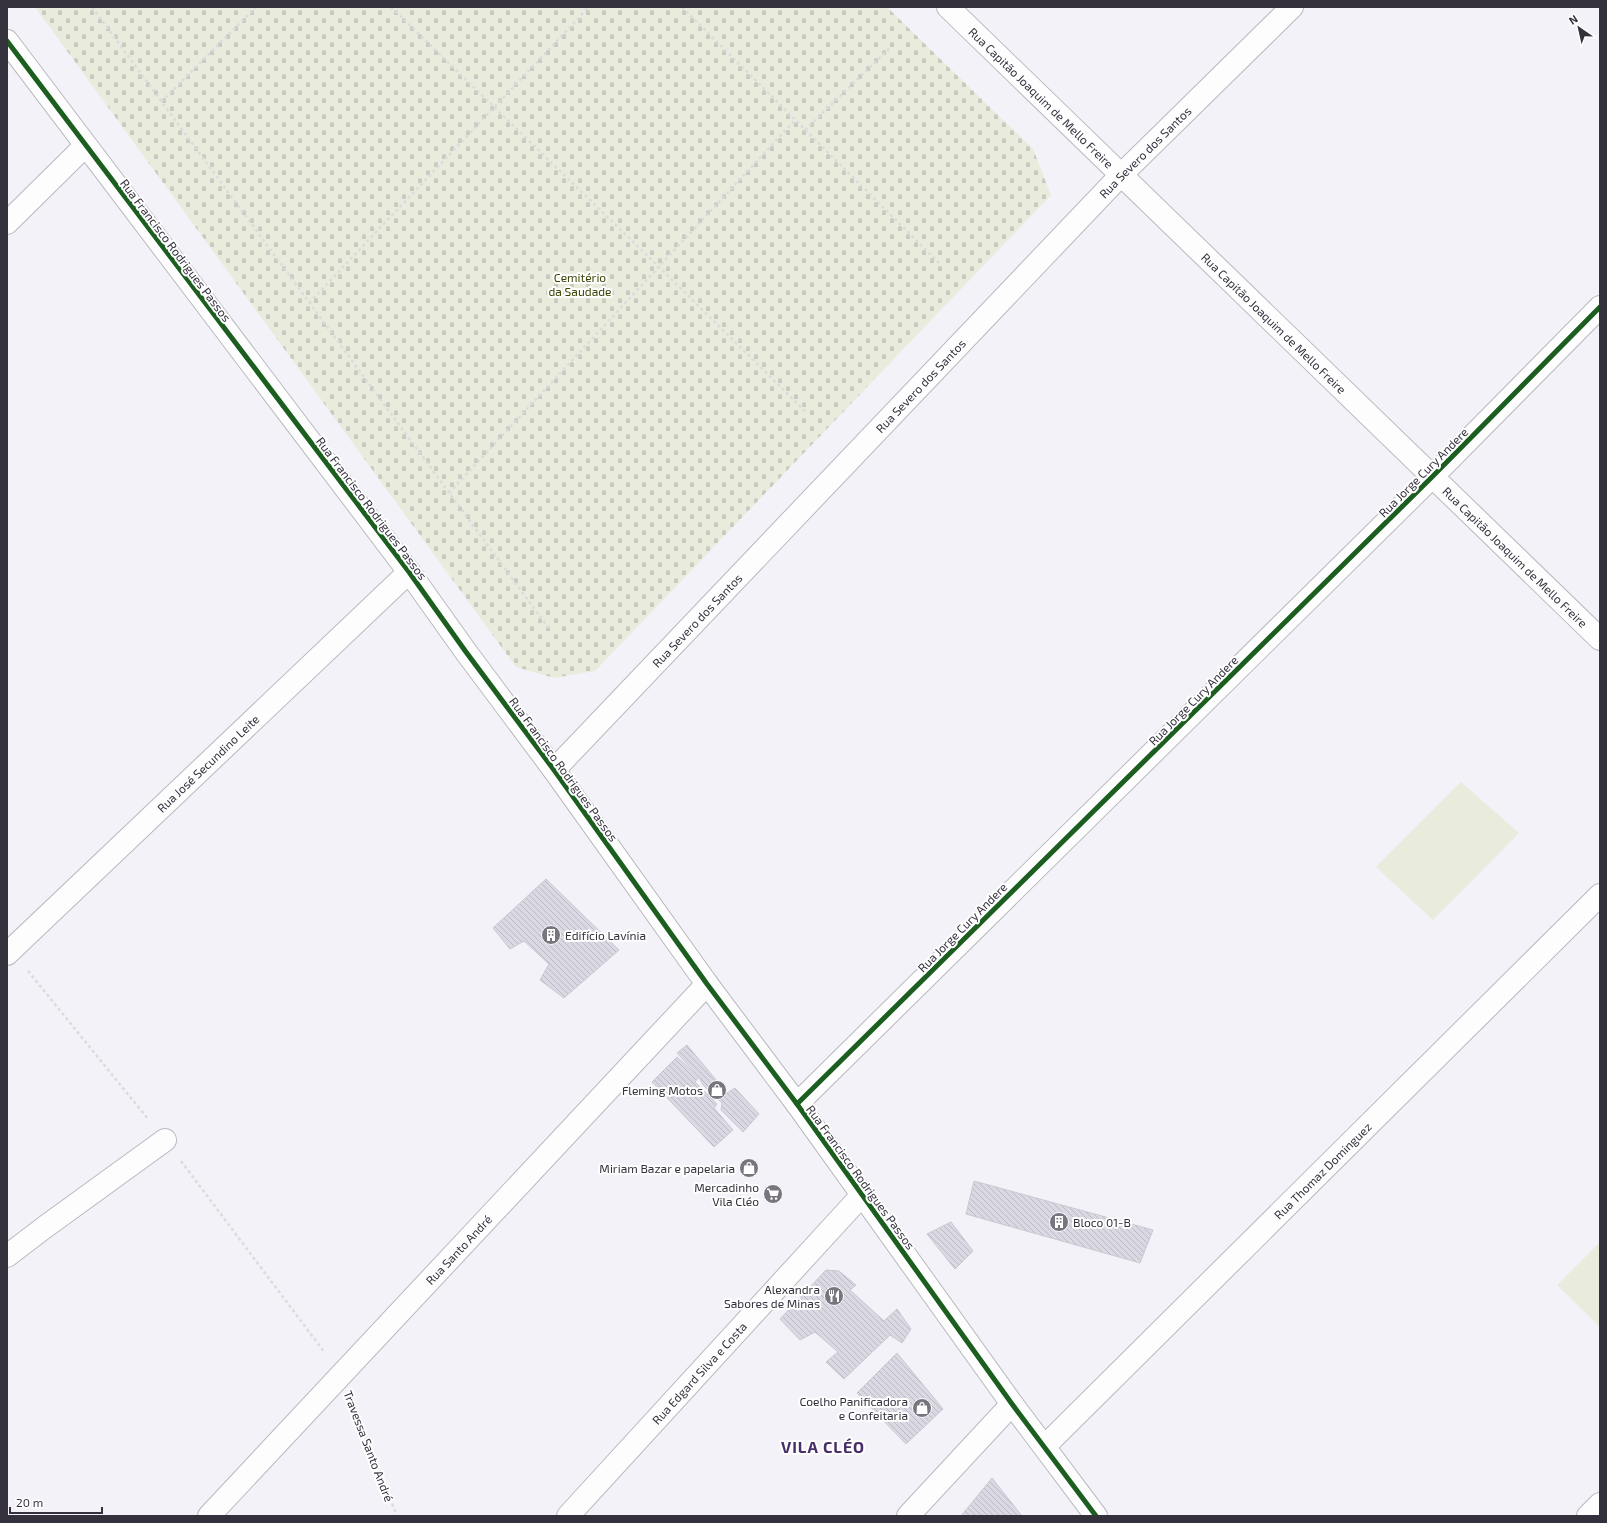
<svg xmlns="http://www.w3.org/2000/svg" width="1607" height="1523" viewBox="0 0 1607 1523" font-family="'Exo 2',sans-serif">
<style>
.cemetery{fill:url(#cemetery-stones)}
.pitch{fill:#e9ecdd}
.building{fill:url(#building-back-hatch);stroke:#c9c9d1}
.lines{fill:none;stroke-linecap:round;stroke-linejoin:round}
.street-casing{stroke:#bab8c0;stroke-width:24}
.path{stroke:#dbdbdd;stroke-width:2.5;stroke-dasharray:3 3;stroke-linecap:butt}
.street{stroke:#fdfdfe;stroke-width:22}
.cycleway-casing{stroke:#fefefe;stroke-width:8}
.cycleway{stroke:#1b5e20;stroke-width:5}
.labels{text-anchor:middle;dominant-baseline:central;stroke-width:4;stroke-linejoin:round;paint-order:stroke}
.street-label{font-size:12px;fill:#34313d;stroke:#fefefe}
.park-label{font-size:12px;fill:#3c4404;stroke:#fefefe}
.poi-label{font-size:12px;fill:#34313d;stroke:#fefefe;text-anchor:end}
.district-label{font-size:16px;font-weight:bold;letter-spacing:1px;fill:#472e69;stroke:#fefefe}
</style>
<defs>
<pattern id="cemetery-stones" width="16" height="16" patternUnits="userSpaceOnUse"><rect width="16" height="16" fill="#e9ecdd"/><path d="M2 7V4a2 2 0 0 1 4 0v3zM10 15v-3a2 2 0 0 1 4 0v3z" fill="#c8cbbf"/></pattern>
<pattern id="building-back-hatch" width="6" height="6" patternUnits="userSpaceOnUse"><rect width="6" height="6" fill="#dad9e3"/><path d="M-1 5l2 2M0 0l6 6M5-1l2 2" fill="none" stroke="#bcbbc4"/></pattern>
</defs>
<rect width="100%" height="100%" fill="#f3f2f8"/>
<path class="cemetery" d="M 35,7 L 887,7 L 1033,149 L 1051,195 L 595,671 L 554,678 L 516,667 Z"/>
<g class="pitch">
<path d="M 1461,782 L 1519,833 L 1433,920 L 1376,867 Z"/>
<path d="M 1600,1242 L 1600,1327 L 1557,1285 Z"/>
</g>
<g class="building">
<path d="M 546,879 L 619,950 L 564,998 L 540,980 L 549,964 L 524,941 L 510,949 L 493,928 Z"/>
<path d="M 687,1045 L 727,1093 L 735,1088 L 759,1114 L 743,1132 L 721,1110 L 722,1103 L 703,1085 L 699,1077 L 677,1053 Z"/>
<path d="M 677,1057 L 699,1077 L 695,1082 L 717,1104 L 714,1108 L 733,1130 L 714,1147 L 652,1082 Z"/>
<path d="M 974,1181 L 1153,1230 L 1140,1263 L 966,1214 Z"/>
<path d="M 951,1222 L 973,1251 L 955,1269 L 927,1234 Z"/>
<path d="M 826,1270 L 839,1271 L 856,1285 L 850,1290 L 884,1321 L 897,1309 L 911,1329 L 902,1343 L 890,1335 L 844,1379 L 826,1362 L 838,1352 L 815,1332 L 800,1340 L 780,1319 Z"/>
<path d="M 897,1353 L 943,1409 L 906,1444 L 857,1393 Z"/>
<path d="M 992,1478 L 1022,1516 L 961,1516 Z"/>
</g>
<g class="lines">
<defs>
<g id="street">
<path id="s1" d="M 948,7 L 1600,639"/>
<path d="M 7,41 L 409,572 L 466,652 L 554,770 L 707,984 L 797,1104 L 1012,1404 L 1096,1516"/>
<path d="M 7,223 L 85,146"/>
<path id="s2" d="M 554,770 L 1121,175 L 1292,7"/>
<path id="s3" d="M 7,954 L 409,572"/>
<path d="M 797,1104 L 1432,477 L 1600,307"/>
<path d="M 7,1256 L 45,1227 L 165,1140"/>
<path id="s4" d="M 1045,1446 L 1600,895"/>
<path id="s5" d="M 209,1516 L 707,984"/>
<path id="s6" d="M 568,1516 L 862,1195"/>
<path d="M 908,1516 L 1012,1404"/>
<path d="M 1588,1516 L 1600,1504"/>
</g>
</defs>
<use href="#street" class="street-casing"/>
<g class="path">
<path d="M 92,7 L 550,630"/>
<path d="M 391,7 L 659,267 L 806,412"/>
<path d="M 682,7 L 940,264"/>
<path d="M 161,102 L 256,7"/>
<path d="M 805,130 L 891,47"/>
<path d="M 309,303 L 589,7"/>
<path d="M 449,493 L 795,120"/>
<path d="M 28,971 L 148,1119"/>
<path d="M 181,1161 L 325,1353"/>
<path d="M 353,1403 L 397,1516"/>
</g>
<use href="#street" class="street"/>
<defs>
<g id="cycleway">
<path d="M 7,41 L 409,572 L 466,652 L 554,770 L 707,984 L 797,1104 L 1012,1404 L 1096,1516"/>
<path d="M 797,1104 L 1432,477 L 1600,307"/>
</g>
</defs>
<use href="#cycleway" class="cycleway-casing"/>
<use href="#cycleway" class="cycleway"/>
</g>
<defs>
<symbol id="building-disc" viewBox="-11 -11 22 22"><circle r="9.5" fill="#77757e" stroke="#fefefe"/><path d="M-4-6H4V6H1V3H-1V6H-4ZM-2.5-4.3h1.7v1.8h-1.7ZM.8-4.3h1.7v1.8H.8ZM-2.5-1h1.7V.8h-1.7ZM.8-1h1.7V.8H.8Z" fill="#fff"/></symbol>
<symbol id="shop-disc" viewBox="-11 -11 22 22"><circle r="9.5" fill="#77757e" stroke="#fefefe"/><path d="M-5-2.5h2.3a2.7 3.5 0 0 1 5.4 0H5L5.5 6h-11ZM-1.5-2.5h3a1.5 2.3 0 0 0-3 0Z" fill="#fff"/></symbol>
<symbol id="supermarket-disc" viewBox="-11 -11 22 22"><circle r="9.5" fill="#77757e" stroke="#fefefe"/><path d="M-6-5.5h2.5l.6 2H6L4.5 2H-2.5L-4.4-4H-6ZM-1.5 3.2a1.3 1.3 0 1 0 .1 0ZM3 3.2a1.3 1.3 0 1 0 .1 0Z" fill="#fff"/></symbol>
<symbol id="restaurant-disc" viewBox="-11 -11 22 22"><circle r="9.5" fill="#77757e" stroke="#fefefe"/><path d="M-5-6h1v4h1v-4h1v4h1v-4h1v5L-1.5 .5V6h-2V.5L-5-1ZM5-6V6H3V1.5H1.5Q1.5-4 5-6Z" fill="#fff"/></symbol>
</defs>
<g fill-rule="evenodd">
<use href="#building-disc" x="540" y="924" width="22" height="22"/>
<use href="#shop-disc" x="706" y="1079" width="22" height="22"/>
<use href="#shop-disc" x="738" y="1157" width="22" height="22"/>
<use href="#supermarket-disc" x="762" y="1183" width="22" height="22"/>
<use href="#building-disc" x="1048" y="1211" width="22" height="22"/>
<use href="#restaurant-disc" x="823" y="1285" width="22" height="22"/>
<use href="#shop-disc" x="911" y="1397" width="22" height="22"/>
</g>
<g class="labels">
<g class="street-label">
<text stroke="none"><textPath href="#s1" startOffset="130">Rua Capitão Joaquim de Mello Freire</textPath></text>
<text stroke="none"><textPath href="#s2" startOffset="855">Rua Severo dos Santos</textPath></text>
<text transform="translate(176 250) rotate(53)">Rua Francisco Rodrigues Passos</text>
<text stroke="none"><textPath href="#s1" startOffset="454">Rua Capitão Joaquim de Mello Freire</textPath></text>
<text stroke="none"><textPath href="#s2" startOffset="531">Rua Severo dos Santos</textPath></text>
<text transform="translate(1423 472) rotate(-45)">Rua Jorge Cury Andere</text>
<text transform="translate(372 508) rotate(53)">Rua Francisco Rodrigues Passos</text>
<text stroke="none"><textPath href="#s1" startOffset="790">Rua Capitão Joaquim de Mello Freire</textPath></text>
<text stroke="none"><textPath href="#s2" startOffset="207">Rua Severo dos Santos</textPath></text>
<text transform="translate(1193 700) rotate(-45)">Rua Jorge Cury Andere</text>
<text stroke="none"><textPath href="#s3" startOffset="277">Rua José Secundino Leite</textPath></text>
<text transform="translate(564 769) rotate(54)">Rua Francisco Rodrigues Passos</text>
<text transform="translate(962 927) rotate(-45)">Rua Jorge Cury Andere</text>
<text stroke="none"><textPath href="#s4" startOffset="391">Rua Thomaz Dominguez</textPath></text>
<text transform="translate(861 1177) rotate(54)">Rua Francisco Rodrigues Passos</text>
<text stroke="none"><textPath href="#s5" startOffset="365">Rua Santo André</textPath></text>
<text stroke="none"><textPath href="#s6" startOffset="194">Rua Edgard Silva e Costa</textPath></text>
<text transform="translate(369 1446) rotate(69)">Travessa Santo André</text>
</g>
<g class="park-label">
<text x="580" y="277">Cemitério<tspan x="580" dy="14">da Saudade</tspan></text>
</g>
<g class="poi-label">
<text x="565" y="935" text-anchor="start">Edifício Lavínia</text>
<text x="703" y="1090">Fleming Motos</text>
<text x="735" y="1168">Miriam Bazar e papelaria</text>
<text x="759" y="1187">Mercadinho<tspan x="759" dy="14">Vila Cléo</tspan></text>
<text x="1073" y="1222" text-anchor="start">Bloco 01-B</text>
<text x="820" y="1289">Alexandra<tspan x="820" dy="14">Sabores de Minas</tspan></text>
<text x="908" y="1401">Coelho Panificadora<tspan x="908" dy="14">e Confeitaria</tspan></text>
</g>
<g class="district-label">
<text x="823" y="1446">VILA CLÉO</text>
</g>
</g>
<rect width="1607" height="1523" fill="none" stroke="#34313d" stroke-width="16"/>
<g transform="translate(1579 28) rotate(326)" stroke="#fefefe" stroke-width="3" paint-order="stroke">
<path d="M0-3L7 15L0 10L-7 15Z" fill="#34313d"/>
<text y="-6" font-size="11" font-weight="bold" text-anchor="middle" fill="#34313d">N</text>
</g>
<path d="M10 1507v6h92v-6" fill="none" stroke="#34313d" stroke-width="2"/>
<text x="16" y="1507" font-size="12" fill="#34313d" stroke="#fefefe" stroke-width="3" paint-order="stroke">20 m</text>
</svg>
